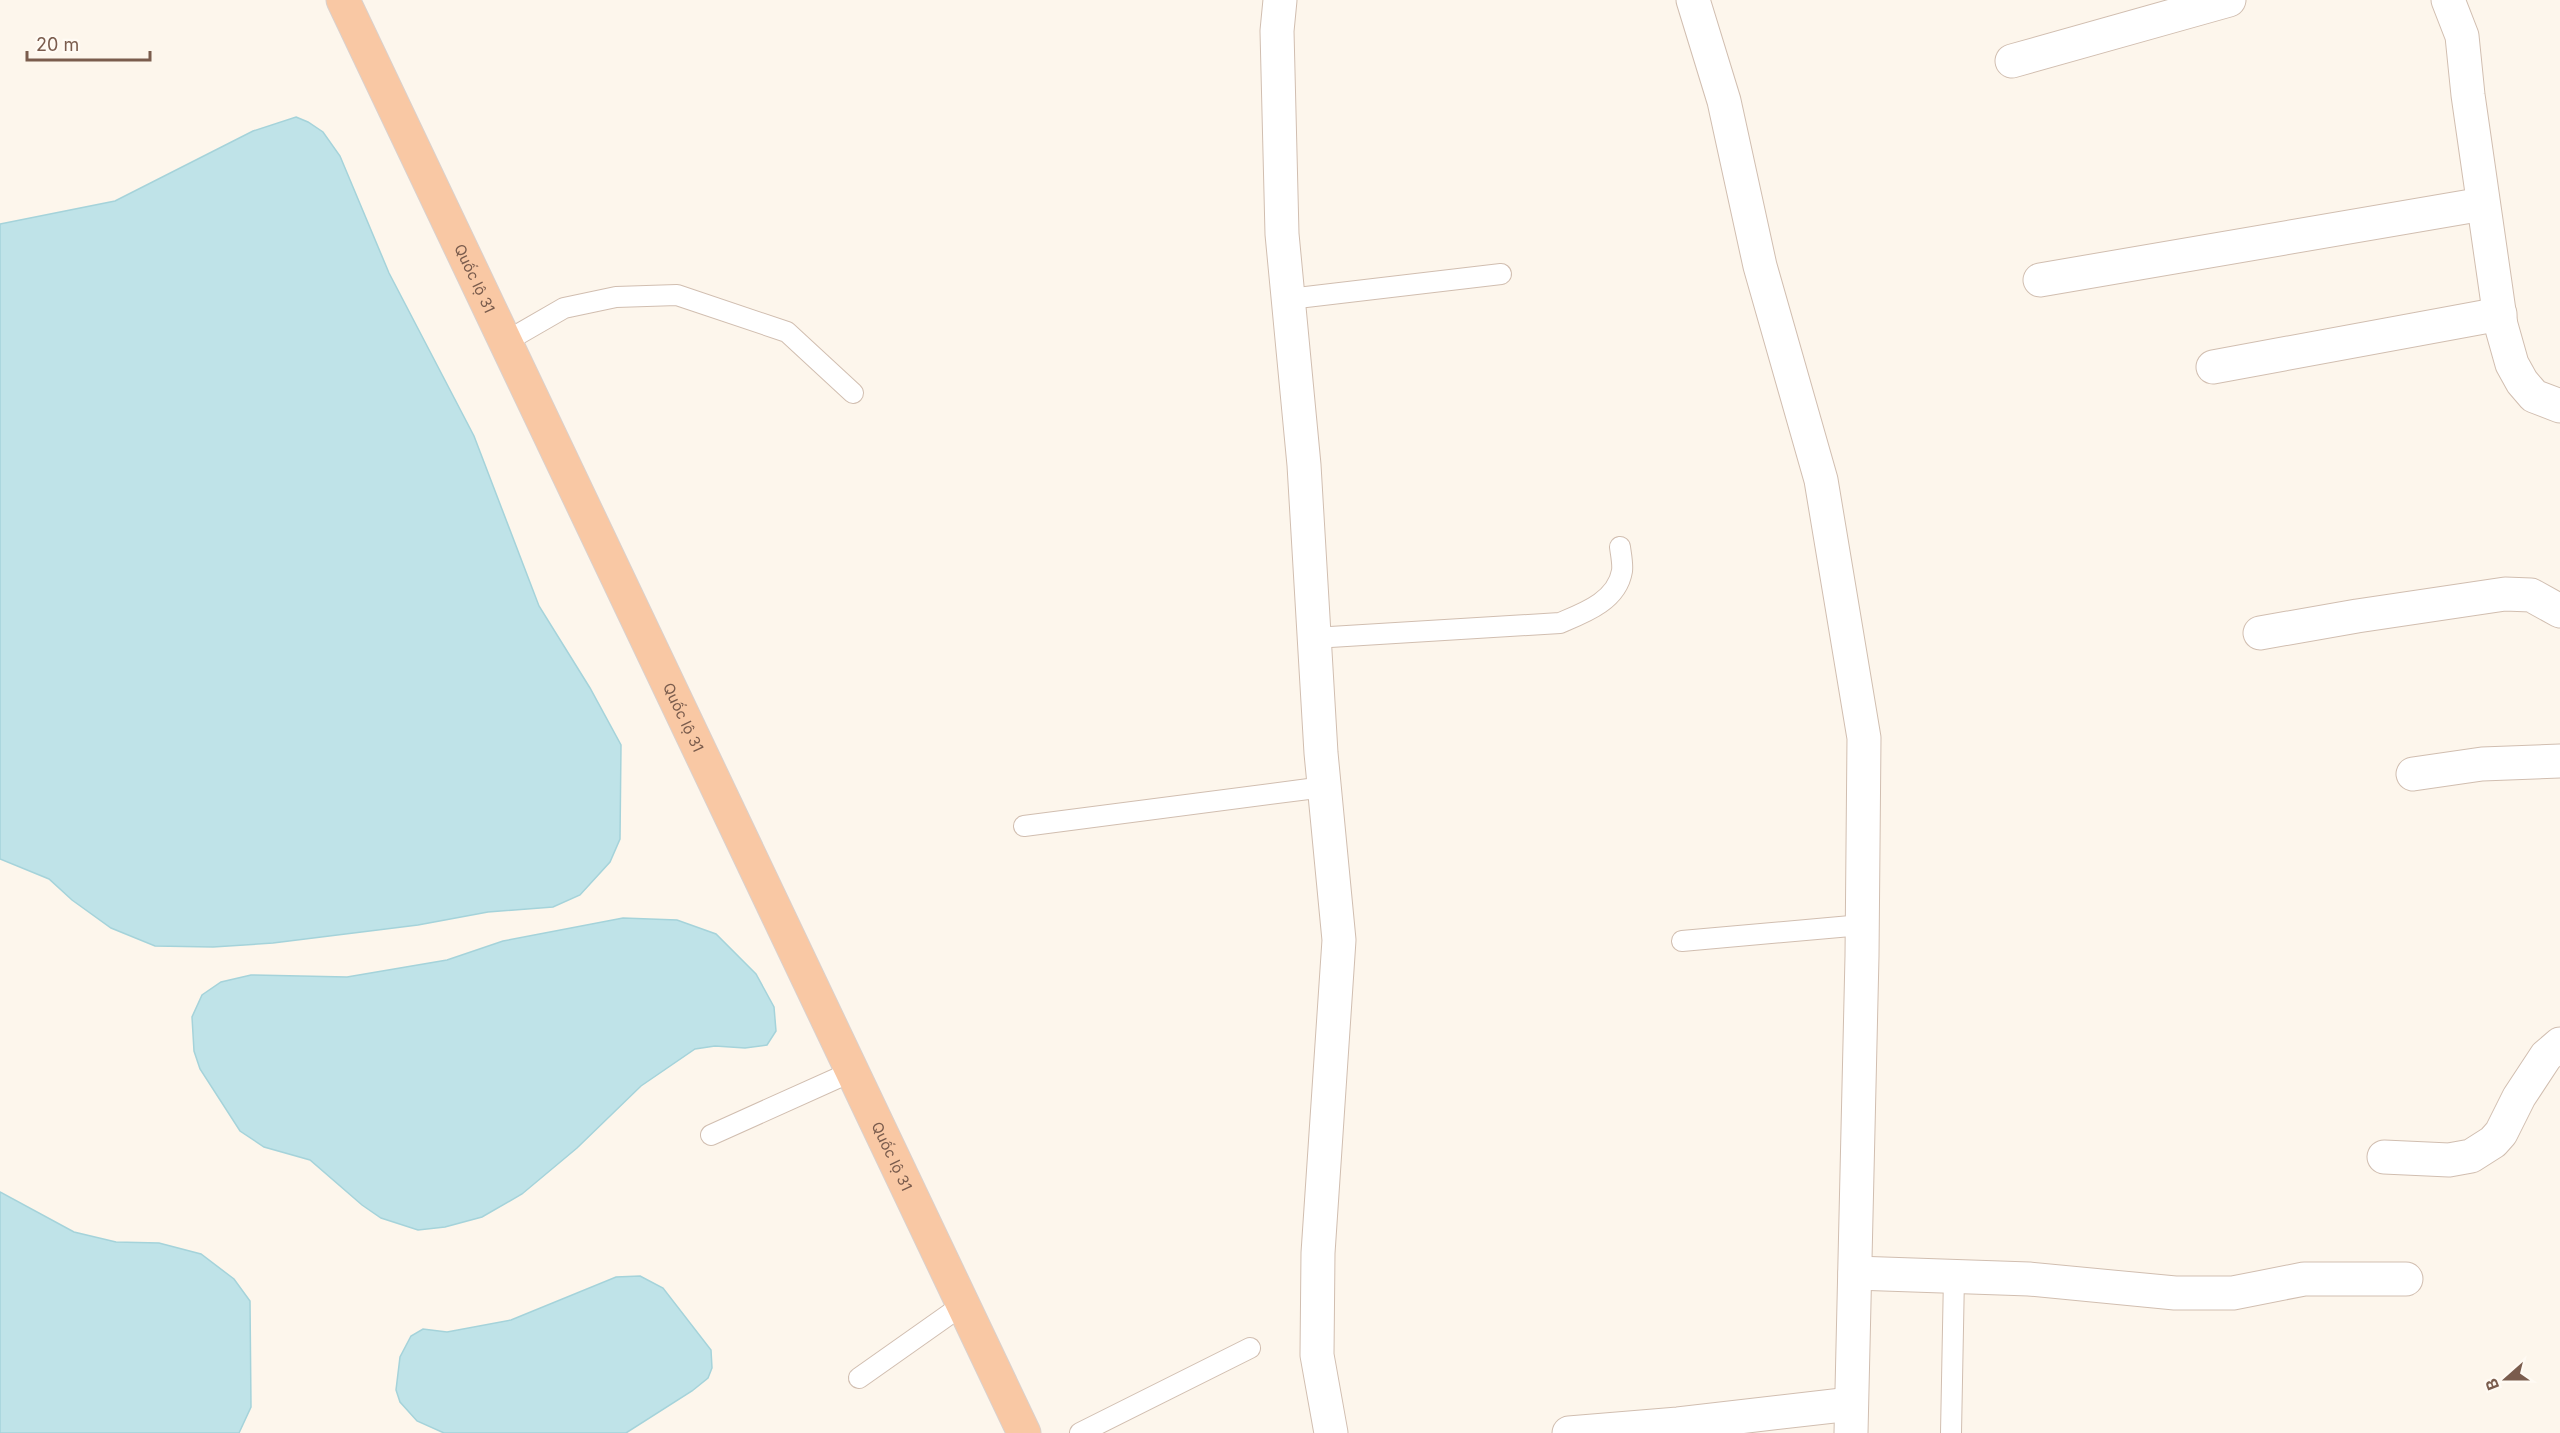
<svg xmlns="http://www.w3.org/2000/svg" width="2560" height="1433" viewBox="0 0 2560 1433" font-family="Inter,sans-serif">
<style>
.water{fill:#bfe3e8;stroke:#a5d3da;stroke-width:1.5}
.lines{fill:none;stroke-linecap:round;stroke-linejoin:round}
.service-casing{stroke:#d1beb0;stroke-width:22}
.minor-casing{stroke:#d1beb0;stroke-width:35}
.trunk-casing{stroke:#dad1cd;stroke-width:35}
.service{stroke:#fff;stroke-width:20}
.minor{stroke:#fff;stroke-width:33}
.trunk{stroke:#f9c8a4;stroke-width:33}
.labels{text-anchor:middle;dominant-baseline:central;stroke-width:4.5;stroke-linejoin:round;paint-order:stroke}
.street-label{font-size:15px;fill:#7a5c4d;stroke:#fffaf3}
</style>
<rect width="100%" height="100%" fill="#fdf6ec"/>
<g class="water">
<path d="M 296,117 L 308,122 L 323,132 L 340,156 L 389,273 L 474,436 L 539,606 L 590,688 L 621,745 L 620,839 L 610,862 L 580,895 L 553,907 L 488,912 L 418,925 L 273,943 L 213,947 L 155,946 L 111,928 L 72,900 L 49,879 L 0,859 L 0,224 L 115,201 L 253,131 Z"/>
<path d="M 623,918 L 677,920 L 716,934 L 756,974 L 774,1007 L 776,1031 L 767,1045 L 745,1048 L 715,1046 L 695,1049 L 641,1086 L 577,1148 L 522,1194 L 482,1217 L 445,1227 L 418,1230 L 381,1218 L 362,1205 L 310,1160 L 264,1147 L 240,1131 L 200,1069 L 194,1051 L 192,1017 L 202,995 L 221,982 L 251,975 L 347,977 L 447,960 L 503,941 Z"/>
<path d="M 0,1192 L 74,1232 L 116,1242 L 159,1243 L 201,1254 L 234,1279 L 250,1301 L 251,1407 L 239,1433 L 0,1433 Z"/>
<path d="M 640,1276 L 663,1288 L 711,1350 L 712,1368 L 708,1378 L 692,1391 L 626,1433 L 444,1433 L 417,1421 L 400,1402 L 396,1390 L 400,1357 L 411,1336 L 423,1329 L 447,1332 L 511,1320 L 616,1277 Z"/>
</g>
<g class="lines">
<defs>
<g id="service">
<path d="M 1289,299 L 1501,274"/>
<path d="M 505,342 L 564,308 L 616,297 L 677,295 L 787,332 L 853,393"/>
<path d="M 1314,638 L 1560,623 C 1584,613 1617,601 1622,571 C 1623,564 1621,555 1620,547"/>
<path d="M 1024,826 L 1324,787"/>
<path d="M 1682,941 L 1862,925"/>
<path d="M 711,1135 L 851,1072"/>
<path d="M 859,1378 L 961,1306"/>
<path d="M 1080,1433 L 1250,1348"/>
<path d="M 1951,1433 L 1954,1276"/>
</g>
<g id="minor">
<path d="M 1280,0 L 1277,31 L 1282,234 L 1304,465 L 1321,753 L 1339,940 L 1318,1253 L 1317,1355 L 1331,1433"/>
<path d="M 1693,0 L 1724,101 L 1760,266 L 1821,480 L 1864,738 L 1862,956 L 1851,1433"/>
<path d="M 2448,0 L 2462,36 L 2468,95 L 2501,325 L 2512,364 L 2522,382 L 2534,396 L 2560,406"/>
<path d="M 2012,61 L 2229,0"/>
<path d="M 2040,280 L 2483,204"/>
<path d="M 2213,367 L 2500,314"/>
<path d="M 2260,633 L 2357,616 L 2505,594 L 2531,595 L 2560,611"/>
<path d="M 2413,774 L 2482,764 L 2560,761"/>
<path d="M 2384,1157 L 2449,1160 L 2471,1156 L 2493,1142 L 2501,1133 L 2519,1097 L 2546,1056 L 2560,1044"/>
<path d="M 1855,1273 L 2029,1279 L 2175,1293 L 2233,1293 L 2304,1279 L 2406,1279"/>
<path d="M 1569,1433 L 1678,1424 L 1851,1404"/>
</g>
<g id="trunk">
<path id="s1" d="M 343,0 L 1024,1433"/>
</g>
</defs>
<use href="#service" class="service-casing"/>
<use href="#minor" class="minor-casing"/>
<use href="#trunk" class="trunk-casing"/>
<use href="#service" class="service"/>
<use href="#minor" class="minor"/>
<use href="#trunk" class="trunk"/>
</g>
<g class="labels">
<g class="street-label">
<text stroke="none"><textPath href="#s1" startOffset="308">Quốc lộ 31</textPath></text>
<text stroke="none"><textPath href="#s1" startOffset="794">Quốc lộ 31</textPath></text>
<text stroke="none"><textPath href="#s1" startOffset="1280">Quốc lộ 31</textPath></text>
</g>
</g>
<g transform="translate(2506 1379) rotate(249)" stroke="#fffaf3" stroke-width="4.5" paint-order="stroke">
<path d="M0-4.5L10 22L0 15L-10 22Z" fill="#7a5c4d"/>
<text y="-9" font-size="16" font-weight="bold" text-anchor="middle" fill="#7a5c4d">B</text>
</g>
<path d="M27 51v9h123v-9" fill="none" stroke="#7a5c4d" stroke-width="3"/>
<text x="36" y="51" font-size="18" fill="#7a5c4d" stroke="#fffaf3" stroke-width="4.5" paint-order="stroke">20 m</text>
</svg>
